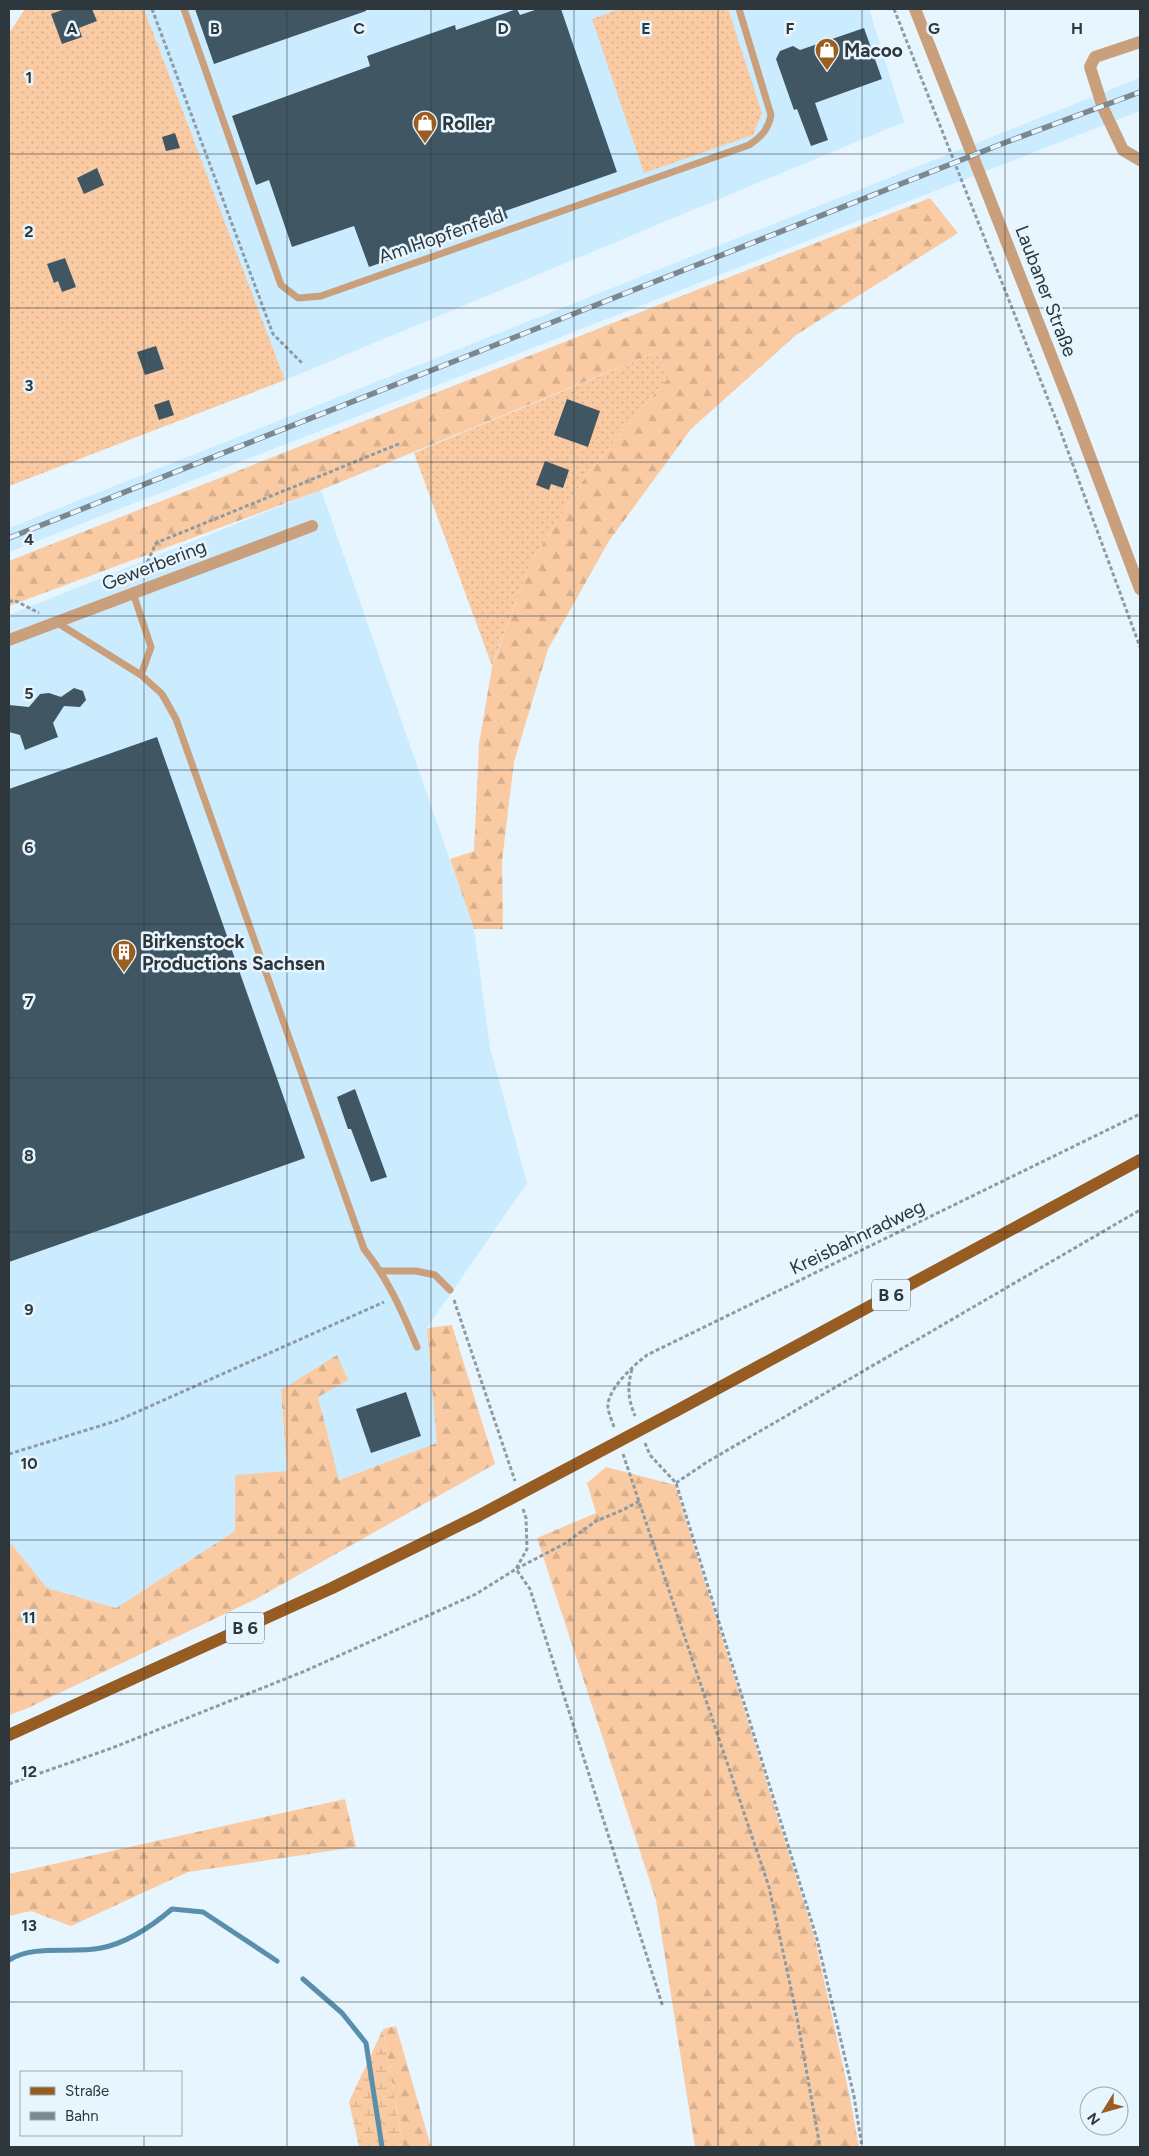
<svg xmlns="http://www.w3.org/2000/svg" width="1149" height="2156" viewBox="0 0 1149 2156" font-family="Figtree,sans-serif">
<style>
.built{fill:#cbebff}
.grass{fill:url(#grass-dots)}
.forest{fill:url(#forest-firs)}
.wetland{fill:url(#wetland-marsh)}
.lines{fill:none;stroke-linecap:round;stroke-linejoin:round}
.stream{stroke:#598ead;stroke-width:5}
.building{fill:#415663}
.path{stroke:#8f9ba2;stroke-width:3;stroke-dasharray:4 2.5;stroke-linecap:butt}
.service{stroke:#c99f7c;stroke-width:7}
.minor{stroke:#c99f7c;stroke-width:12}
.tertiary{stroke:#c99f7c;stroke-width:12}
.primary{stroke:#965c22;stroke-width:12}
.rail-casing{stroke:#7c888f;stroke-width:5.5}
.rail{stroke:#e6f5fe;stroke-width:4;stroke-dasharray:11;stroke-linecap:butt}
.primary-bridge{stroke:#965c22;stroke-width:12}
.grid{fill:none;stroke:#2d373c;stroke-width:1;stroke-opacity:0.55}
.labels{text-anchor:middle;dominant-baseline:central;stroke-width:5;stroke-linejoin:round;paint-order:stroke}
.shield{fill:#e6f5fe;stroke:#647076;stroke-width:1}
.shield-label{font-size:18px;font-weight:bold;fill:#2d373c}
.poi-label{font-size:19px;font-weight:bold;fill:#2d373c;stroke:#e6f5fe;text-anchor:start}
.street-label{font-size:19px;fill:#2d373c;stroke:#e6f5fe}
.grid-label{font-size:16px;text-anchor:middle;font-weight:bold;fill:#2d373c;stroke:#e6f5fe;stroke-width:5;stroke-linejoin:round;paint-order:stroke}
</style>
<defs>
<pattern id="grass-dots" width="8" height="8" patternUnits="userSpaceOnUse" patternTransform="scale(1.25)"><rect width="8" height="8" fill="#facba3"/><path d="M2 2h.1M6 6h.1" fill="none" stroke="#d7af8d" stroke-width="1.8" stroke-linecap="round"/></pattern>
<pattern id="forest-firs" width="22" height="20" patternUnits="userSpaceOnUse" patternTransform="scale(1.25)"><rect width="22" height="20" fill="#facba3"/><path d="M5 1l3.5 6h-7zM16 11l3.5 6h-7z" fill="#d7af8d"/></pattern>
<pattern id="wetland-marsh" width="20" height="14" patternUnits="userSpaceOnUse" patternTransform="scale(1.25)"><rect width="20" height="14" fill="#facba3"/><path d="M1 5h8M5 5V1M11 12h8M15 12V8" fill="none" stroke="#d7af8d"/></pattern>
</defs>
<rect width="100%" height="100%" fill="#e6f5fe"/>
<g class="built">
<path d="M 144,9 L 869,9 L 904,122 L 285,380 Z"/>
<path d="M 1140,78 L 1140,111 L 9,552 L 9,528 Z"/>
<path d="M 321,490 L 474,929 L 490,1048 L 527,1183 L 427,1328 L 438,1443 L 338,1480 L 318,1397 L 281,1390 L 287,1471 L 235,1476 L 235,1531 L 116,1608 L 47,1588 L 9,1541 L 9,615 Z"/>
</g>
<g class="grass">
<path d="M 25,9 L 144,9 L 285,380 L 9,486 L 9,33 Z"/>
<path d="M 619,9 L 728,9 L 762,113 L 753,135 L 644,173 L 592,19 Z"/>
<path d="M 657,352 L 669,377 L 590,470 L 529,566 L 492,666 L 414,453 Z"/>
</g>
<g class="forest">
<path d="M 930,198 L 958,233 L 796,335 L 691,429 L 609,541 L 548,649 L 514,762 L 502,861 L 503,929 L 474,929 L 450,859 L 474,851 L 479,744 L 492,667 L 529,566 L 590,470 L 669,377 L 657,352 L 321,490 L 9,606 L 9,561 Z"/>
<path d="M 452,1325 L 495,1464 L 256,1599 L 28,1708 L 9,1715 L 9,1541 L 47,1588 L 116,1608 L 235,1531 L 235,1475 L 287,1471 L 281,1390 L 337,1355 L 348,1380 L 318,1397 L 339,1480 L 437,1443 L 427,1328 Z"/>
<path d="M 606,1467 L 675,1485 L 815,1939 L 850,2098 L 859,2147 L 695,2147 L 656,1900 L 537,1538 L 596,1513 L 587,1483 Z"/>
<path d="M 345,1799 L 356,1847 L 188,1872 L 71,1926 L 31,1911 L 9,1916 L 9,1874 Z"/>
<path d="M 396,2026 L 431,2147 L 403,2147 L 383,2029 Z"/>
</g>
<path class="wetland" d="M 383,2029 L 403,2147 L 359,2147 L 349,2102 Z"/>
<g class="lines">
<g class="stream">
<path d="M 9,1960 C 35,1944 71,1954 101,1948 C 127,1943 152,1926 172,1909 L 203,1912 L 277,1961"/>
<path d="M 303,1979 L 342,2013 L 366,2043 L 382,2147"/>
</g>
</g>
<g class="building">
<path d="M 65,9 L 92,9 L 97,21 L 79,28 L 82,37 L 62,44 L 51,14 Z"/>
<path d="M 195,9 L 366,9 L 366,11 L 214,64 Z"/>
<path d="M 517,9 L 520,15 L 538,9 L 561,9 L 617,172 L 505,211 L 508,218 L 369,267 L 354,226 L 292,247 L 269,180 L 256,185 L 232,116 L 370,66 L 367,56 L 455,25 L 456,30 Z"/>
<path d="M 864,28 L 882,79 L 815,103 L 828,140 L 811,146 L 797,109 L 794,110 L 776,59 L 780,51 L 793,46 L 800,50 Z"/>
<path d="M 175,133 L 180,148 L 166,151 L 162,137 Z"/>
<path d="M 97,168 L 104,185 L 84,194 L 77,178 Z"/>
<path d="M 65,258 L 76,287 L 62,292 L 58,281 L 54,283 L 47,264 Z"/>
<path d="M 156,346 L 164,369 L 145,375 L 137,352 Z"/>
<path d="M 567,399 L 600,411 L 588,447 L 554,435 Z"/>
<path d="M 169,400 L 174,415 L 159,420 L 154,405 Z"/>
<path d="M 545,461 L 569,470 L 563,488 L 551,484 L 549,490 L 536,485 Z"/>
<path d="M 74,688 L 83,691 L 86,700 L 80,707 L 64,706 L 53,723 L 58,737 L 25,750 L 20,735 L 9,732 L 9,705 L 29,707 L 40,694 L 49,693 L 61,697 Z"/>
<path d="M 157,737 L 305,1158 L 9,1262 L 9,789 Z"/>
<path d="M 355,1089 L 387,1177 L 371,1182 L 351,1129 L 348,1129 L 337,1097 Z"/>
<path d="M 406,1392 L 421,1436 L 371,1453 L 356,1409 Z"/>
</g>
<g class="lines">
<g class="path">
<path d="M 152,9 L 273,334 L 303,364"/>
<path d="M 894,9 L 1059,427 L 1140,647"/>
<path d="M 142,574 L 156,543 L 401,443"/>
<path d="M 9,602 L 14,600 L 39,613"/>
<path d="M 454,1300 L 515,1481"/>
<path d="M 632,1369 C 627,1387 628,1399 635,1416"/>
<path d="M 614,1427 C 612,1421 609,1414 608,1408 C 606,1390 634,1365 647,1355 L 1140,1114"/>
<path d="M 645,1443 L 650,1455 L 676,1483 L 817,1939 L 854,2096 L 862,2147"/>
<path d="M 9,1454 L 119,1420 L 384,1302"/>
<path d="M 623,1454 L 769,1887 L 796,2012 L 820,2147"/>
<path d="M 676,1483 L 707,1462 L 1140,1210"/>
<path d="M 639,1501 L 623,1510 L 596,1521 L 564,1544 L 516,1569 L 530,1589 L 663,2007"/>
<path d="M 9,1784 L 112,1748 L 305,1671 L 476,1594 L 516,1569 L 527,1549 L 526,1518 L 523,1509"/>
</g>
<g class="service">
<path d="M 184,9 L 281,285 L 298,298 L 321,296 L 749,145 C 761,137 768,130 771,115 L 739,9"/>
<path d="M 133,593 L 151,647 L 141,675"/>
<path d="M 56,622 L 141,675 L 162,694 L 176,719 L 364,1249 C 388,1279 402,1311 417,1347"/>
<path d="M 382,1271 L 416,1271 L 435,1275 L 450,1290"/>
</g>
<g class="minor">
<path d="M 1140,160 L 1123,150 L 1103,108 L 1090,67 L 1095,57 L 1140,42"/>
<path d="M 9,640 L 312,526"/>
</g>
<path class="tertiary" d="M 915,9 L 1069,401 L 1140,589"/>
<g class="primary">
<path d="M 676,1411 L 1140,1160"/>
<path d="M 9,1735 L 332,1588 L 478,1516"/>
</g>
<defs>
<path id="rail" d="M 9,538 L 1004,143 L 1140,92"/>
</defs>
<use href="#rail" class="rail-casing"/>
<use href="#rail" class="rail"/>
<path class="primary-bridge" d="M 478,1516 L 676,1411"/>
</g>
<path class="grid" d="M 144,9 L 144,2072M 287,9 L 287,2147M 431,9 L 431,2147M 574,9 L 574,2147M 718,9 L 718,2147M 862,9 L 862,2147M 1005,9 L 1005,2147M 9,154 L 1140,154M 9,308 L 1140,308M 9,462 L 1140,462M 9,616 L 1140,616M 9,770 L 1140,770M 9,924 L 1140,924M 9,1078 L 1140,1078M 9,1232 L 1140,1232M 9,1386 L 1140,1386M 9,1540 L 1140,1540M 9,1694 L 1140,1694M 9,1848 L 1140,1848M 9,2002 L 1140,2002M 144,2135 L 144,2147"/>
<defs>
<symbol id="shop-pin" viewBox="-11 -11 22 30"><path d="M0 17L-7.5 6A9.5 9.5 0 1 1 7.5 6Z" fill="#9a5e20" stroke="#e6f5fe"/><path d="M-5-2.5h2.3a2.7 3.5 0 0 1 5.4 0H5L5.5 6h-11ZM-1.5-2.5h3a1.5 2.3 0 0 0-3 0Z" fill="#fff"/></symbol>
<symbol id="building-pin" viewBox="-11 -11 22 30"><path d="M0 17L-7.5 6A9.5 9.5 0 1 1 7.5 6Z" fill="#9a5e20" stroke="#e6f5fe"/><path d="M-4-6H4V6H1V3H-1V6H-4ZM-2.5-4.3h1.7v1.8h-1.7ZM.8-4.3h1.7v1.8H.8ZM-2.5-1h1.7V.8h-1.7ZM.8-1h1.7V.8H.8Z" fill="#fff"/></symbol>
</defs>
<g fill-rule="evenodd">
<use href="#shop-pin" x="813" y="36" width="28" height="38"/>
<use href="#shop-pin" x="411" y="109" width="28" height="38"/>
<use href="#building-pin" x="110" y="938" width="28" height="38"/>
</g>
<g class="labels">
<g class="shield">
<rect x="872" y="1279.5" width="38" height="31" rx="4"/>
<rect x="226" y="1612.5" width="38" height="31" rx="4"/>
</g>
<g class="shield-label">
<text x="891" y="1295">B 6</text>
<text x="245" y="1628">B 6</text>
</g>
<g class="poi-label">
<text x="844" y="50">Macoo</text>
<text x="442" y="123">Roller</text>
<text x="142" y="941">Birkenstock<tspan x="142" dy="22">Productions Sachsen</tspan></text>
</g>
<g class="street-label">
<text transform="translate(441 236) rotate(-19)">Am Hopfenfeld</text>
<text transform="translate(1046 291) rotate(69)">Laubaner Straße</text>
<text transform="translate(154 565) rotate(-21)">Gewerbering</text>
<text transform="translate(857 1237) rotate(-26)">Kreisbahnradweg</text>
</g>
</g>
<g class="grid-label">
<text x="72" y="34">A</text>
<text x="215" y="34">B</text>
<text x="359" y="34">C</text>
<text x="503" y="34">D</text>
<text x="646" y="34">E</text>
<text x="790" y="34">F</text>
<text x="934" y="34">G</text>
<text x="1077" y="34">H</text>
<text x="29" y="83">1</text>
<text x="29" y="237">2</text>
<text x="29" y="391">3</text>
<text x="29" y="545">4</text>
<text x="29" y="699">5</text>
<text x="29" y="853">6</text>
<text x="29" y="1007">7</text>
<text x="29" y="1161">8</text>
<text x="29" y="1315">9</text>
<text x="29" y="1469">10</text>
<text x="29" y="1623">11</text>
<text x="29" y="1777">12</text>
<text x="29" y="1931">13</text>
</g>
<rect width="1149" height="2156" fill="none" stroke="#2d373c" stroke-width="20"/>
<rect x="20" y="2071" width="162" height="65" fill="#e6f5fe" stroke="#9ca9b0"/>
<rect x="30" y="2087" width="25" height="8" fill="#965c22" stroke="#9ca9b0"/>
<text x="65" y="2096" font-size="15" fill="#2d373c">Straße</text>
<rect x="30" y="2112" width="25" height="8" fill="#7c888f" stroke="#9ca9b0"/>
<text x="65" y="2121" font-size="15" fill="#2d373c">Bahn</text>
<g transform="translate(1104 2111) rotate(233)"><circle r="24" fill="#e6f5fe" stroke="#9ca9b0"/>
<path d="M0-4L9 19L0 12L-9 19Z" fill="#9a5e20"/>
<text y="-8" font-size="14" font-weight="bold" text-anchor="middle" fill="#2d373c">N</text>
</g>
</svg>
